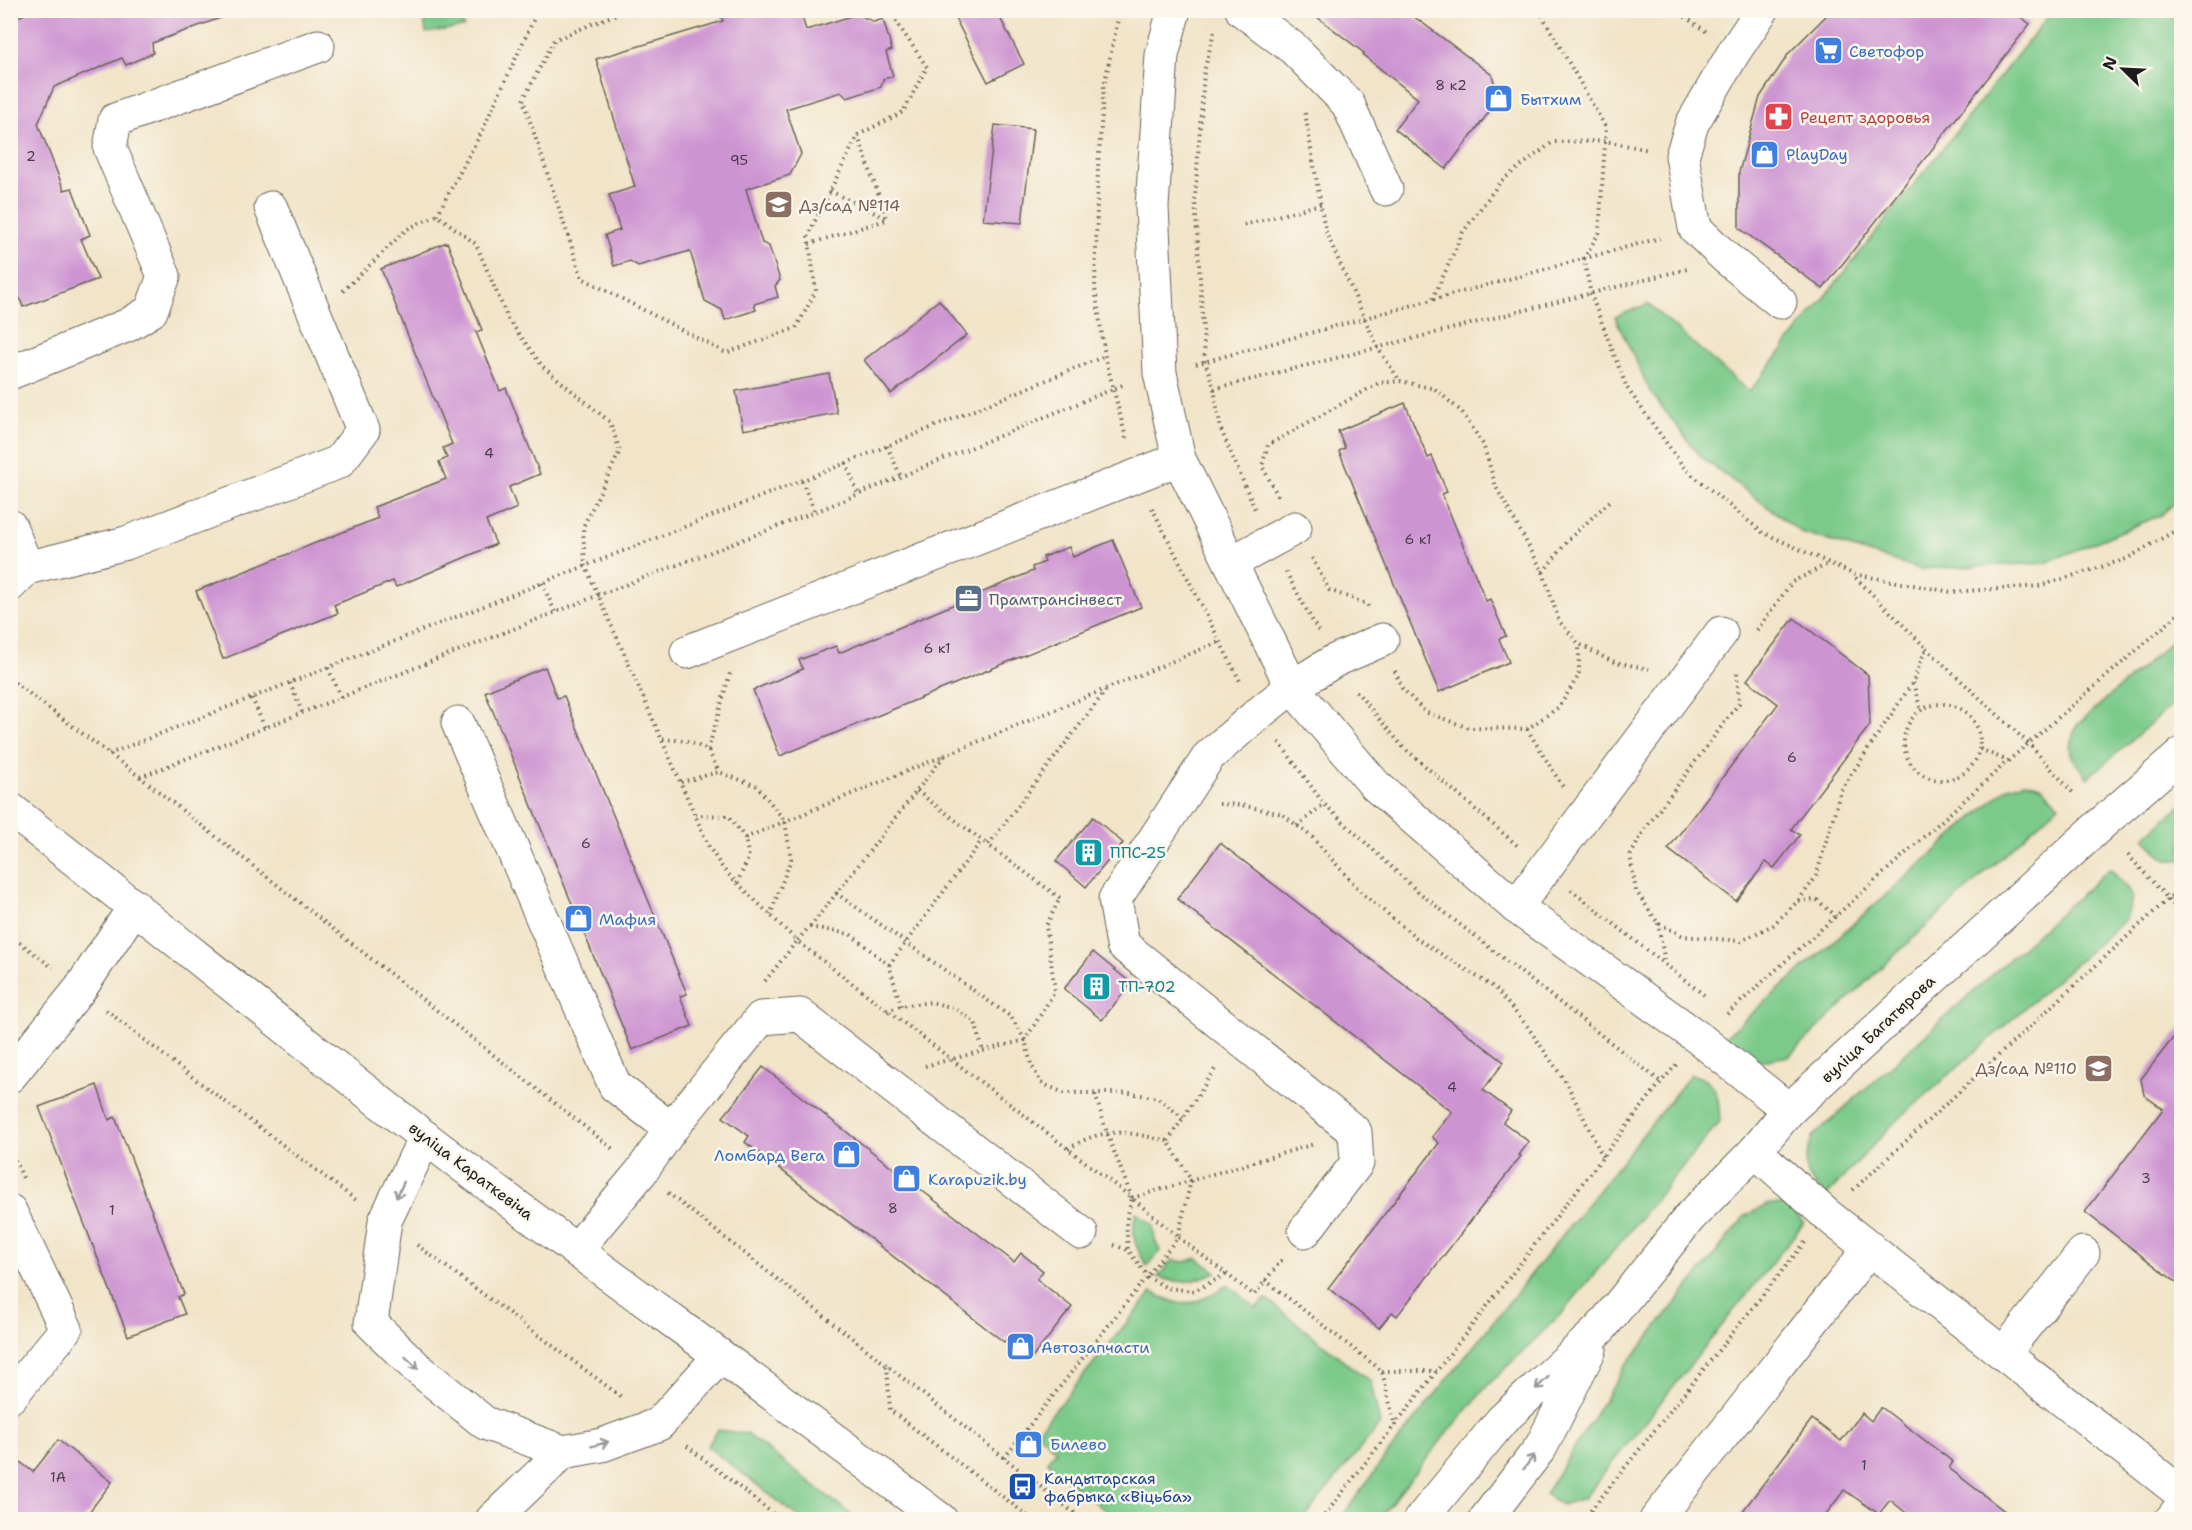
<svg xmlns="http://www.w3.org/2000/svg" width="2192" height="1530" viewBox="0 0 2192 1530" font-family="'Shantell Sans',sans-serif">
<style>
.green{fill:#7cca8a;stroke:#4c7353;stroke-width:1.5}
.building{fill:#cd94d2}
.lines{fill:none;stroke-linecap:round;stroke-linejoin:round}
.minor-casing{stroke:#676258;stroke-width:35}
.path{stroke:#676258;stroke-width:4;stroke-dasharray:1.5 4.5;stroke-linecap:butt}
.minor{stroke:#fff;stroke-width:33}
.oneway{stroke:#999}
.labels{text-anchor:middle;dominant-baseline:central;stroke-width:5;stroke-linejoin:round;paint-order:stroke}
.number-label{font-size:14px;fill:#483a4a}
.shop-label{font-size:16px;fill:#366cbe;stroke:#fbf7ec;text-anchor:start}
.health-label{font-size:16px;fill:#be3a42;stroke:#fbf7ec;text-anchor:start}
.education-label{font-size:16px;fill:#785e54;stroke:#fbf7ec;text-anchor:start}
.service-label{font-size:16px;fill:#4e5e75;stroke:#fbf7ec;text-anchor:start}
.culture-label{font-size:16px;fill:#0d838f;stroke:#fbf7ec;text-anchor:start}
.street-label{font-size:16px;fill:#1c1c1c;stroke:#fbf7ec}
.transit-label{font-size:16px;fill:#164399;stroke:#fbf7ec;text-anchor:start}
</style>
<rect width="100%" height="100%" fill="#fbf7ec"/>
<filter id="ink" filterUnits="userSpaceOnUse"><feTurbulence type="fractalNoise" baseFrequency=".0167" numOctaves="2"/><feDisplacementMap in="SourceGraphic" scale="12" xChannelSelector="R" yChannelSelector="G"/><feConvolveMatrix kernelMatrix="1 2 1 2 8 2 1 2 1" color-interpolation-filters="sRGB"/></filter>
<filter id="wash" filterUnits="userSpaceOnUse"><feTurbulence type="fractalNoise" baseFrequency=".008" numOctaves="4" result="noise"/><feDisplacementMap in="SourceGraphic" scale="24" xChannelSelector="R" yChannelSelector="G"/><feGaussianBlur stdDeviation="1.35" result="paint"/><feColorMatrix in="noise" values="0 0 0 0 0 0 0 0 0 0 0 0 0 0 0 0 0 1.4 0 .05"/><feComposite in="paint" operator="in"/></filter>
<g filter="url(#wash)">
<rect width="100%" height="100%" fill="#f1e4c8"/>
<g class="green">
<path d="M 2053,10 L 2181,11 L 2181,497 L 2161,515 L 2045,563 L 1920,569 L 1801,532 L 1701,457 L 1651,393 L 1615,317 L 1648,304 L 1749,392 Z"/>
<path d="M 423,11 L 461,11 L 464,27 L 426,33 Z"/>
<path d="M 2181,633 L 2181,697 L 2088,778 C 2070,755 2064,754 2077,725 Z"/>
<path d="M 2026,782 L 2041,786 L 2059,805 L 1884,965 L 1789,1056 L 1761,1061 L 1741,1056 L 1725,1037 L 2008,787 Z"/>
<path d="M 2181,805 L 2181,860 L 2166,860 L 2144,838 Z"/>
<path d="M 2110,868 L 2133,896 L 2126,919 L 1892,1125 L 1826,1196 C 1801,1173 1804,1168 1812,1137 Z"/>
<path d="M 1691,1074 C 1719,1082 1718,1095 1720,1121 L 1563,1312 L 1488,1385 L 1439,1443 L 1379,1519 L 1340,1519 L 1386,1456 Z"/>
<path d="M 1769,1204 L 1786,1205 L 1804,1223 L 1584,1498 L 1562,1505 L 1545,1494 L 1627,1364 L 1745,1216 Z"/>
<path d="M 1136,1212 L 1153,1225 L 1155,1240 L 1160,1251 L 1147,1267 C 1135,1246 1130,1236 1136,1212 Z"/>
<path d="M 1197,1258 L 1216,1272 C 1193,1282 1183,1285 1158,1277 L 1172,1260 L 1185,1262 Z"/>
<path d="M 1228,1285 L 1256,1308 L 1266,1299 L 1371,1382 L 1380,1424 L 1303,1519 L 1116,1519 L 1068,1481 L 1047,1461 L 1056,1450 L 1037,1432 L 1152,1292 C 1188,1312 1194,1304 1228,1285 Z"/>
<path d="M 718,1430 L 747,1434 L 857,1519 L 801,1519 L 707,1446 Z"/>
</g>
<g id="blocks">
<g class="building">
<path d="M 35,10 L 230,10 L 231,14 L 152,43 L 153,53 L 126,65 L 122,58 L 54,87 L 38,124 L 64,190 L 72,188 L 90,235 L 81,239 L 98,279 L 23,307 L 10,270 L 10,20 Z"/>
<path d="M 719,10 L 800,10 L 806,30 L 858,14 L 874,22 L 883,19 L 892,50 L 886,52 L 893,76 L 883,79 L 881,87 L 847,98 L 841,92 L 786,109 L 801,154 L 790,175 L 746,189 L 762,243 L 769,246 L 780,280 L 775,286 L 778,297 L 754,304 L 756,310 L 725,320 L 722,310 L 705,301 L 690,251 L 638,266 L 630,261 L 614,266 L 605,235 L 620,230 L 609,195 L 635,187 L 596,59 L 723,21 Z"/>
<path d="M 951,10 L 996,10 L 1024,64 L 988,82 Z"/>
<path d="M 1308,10 L 1405,10 L 1492,75 L 1499,99 L 1446,169 L 1395,129 L 1418,99 L 1363,55 L 1364,53 Z"/>
<path d="M 1832,10 L 2011,10 L 2030,24 L 1823,289 L 1739,228 L 1739,172 L 1760,97 L 1789,53 Z"/>
<path d="M 995,125 L 1033,129 L 1022,223 L 983,220 Z"/>
<path d="M 447,242 L 482,330 L 476,332 L 500,391 L 506,388 L 540,474 L 509,487 L 517,508 L 486,521 L 496,544 L 396,587 L 393,581 L 334,605 L 338,613 L 223,659 L 196,591 L 378,518 L 374,507 L 446,479 L 439,462 L 447,458 L 443,448 L 452,444 L 381,269 Z"/>
<path d="M 939,300 L 967,335 L 891,394 L 864,360 Z"/>
<path d="M 829,374 L 837,413 L 743,430 L 736,391 Z"/>
<path d="M 1405,403 L 1428,458 L 1432,456 L 1447,492 L 1442,494 L 1486,601 L 1490,599 L 1506,636 L 1499,639 L 1509,662 L 1439,692 L 1339,451 L 1345,448 L 1338,431 Z"/>
<path d="M 1113,540 L 1141,607 L 780,756 L 753,690 L 803,669 L 799,660 L 836,646 L 839,653 L 1033,571 L 1032,567 L 1045,562 L 1043,557 L 1069,547 L 1073,557 Z"/>
<path d="M 1794,618 L 1868,675 L 1870,725 L 1791,829 L 1800,835 L 1774,868 L 1766,862 L 1736,901 L 1668,849 L 1778,704 L 1747,680 Z"/>
<path d="M 545,667 L 557,698 L 564,696 L 687,994 L 680,996 L 692,1026 L 632,1050 L 485,692 Z"/>
<path d="M 1093,817 L 1123,843 L 1086,887 L 1056,861 Z"/>
<path d="M 1220,843 L 1504,1062 L 1483,1090 L 1511,1111 L 1503,1122 L 1529,1142 L 1519,1155 L 1521,1156 L 1397,1316 L 1392,1312 L 1379,1328 L 1328,1288 L 1439,1143 L 1432,1137 L 1452,1112 L 1177,899 Z"/>
<path d="M 1093,952 L 1131,983 L 1102,1020 L 1064,989 Z"/>
<path d="M 2181,1028 L 2181,1286 L 2085,1212 L 2163,1109 L 2144,1095 L 2141,1079 Z"/>
<path d="M 763,1067 L 1014,1262 L 1021,1253 L 1043,1271 L 1037,1279 L 1072,1307 L 1033,1357 L 1008,1337 L 1004,1342 L 745,1142 L 749,1136 L 723,1117 Z"/>
<path d="M 97,1085 L 109,1120 L 115,1117 L 184,1294 L 178,1297 L 185,1314 L 128,1336 L 39,1107 Z"/>
<path d="M 1881,1407 L 1953,1462 L 1949,1468 L 2016,1520 L 1915,1520 L 1890,1500 L 1879,1514 L 1844,1490 L 1822,1520 L 1736,1520 L 1812,1419 L 1841,1441 L 1862,1413 L 1871,1421 Z"/>
<path d="M 58,1440 L 112,1482 L 83,1520 L 10,1520 L 10,1454 L 33,1472 Z"/>
</g>
</g>
</g>
<g filter="url(#ink)">
<use href="#blocks" fill-opacity="0" stroke="#676258" stroke-width="1.5"/>
<g class="lines">
<defs>
<g id="minor">
<path d="M 1174,10 L 1162,55 L 1152,207 L 1160,373 L 1179,459 L 1292,687 L 1375,785 L 1516,907 L 1700,1039 L 1789,1110"/>
<path d="M 1242,10 L 1294,49 L 1348,104 L 1386,189"/>
<path d="M 1762,10 L 1734,52 L 1692,124 L 1682,156 L 1695,228 L 1726,258 L 1780,302"/>
<path d="M 10,373 L 128,325 L 151,311 L 164,276 L 110,148 L 115,120 L 318,46"/>
<path d="M 10,526 L 27,568 L 10,585"/>
<path d="M 1231,563 L 1295,528"/>
<path d="M 27,568 L 126,543 L 339,462 L 363,430 L 271,208"/>
<path d="M 687,652 L 1179,459"/>
<path d="M 458,723 L 615,1086 L 671,1129"/>
<path d="M 10,809 C 150,918 286,1030 426,1138 C 596,1268 771,1390 941,1520"/>
<path d="M 1516,907 L 1721,633"/>
<path d="M 10,1076 L 80,989 L 135,906"/>
<path d="M 425,1137 L 385,1221 L 371,1323 L 417,1368 L 485,1423 L 563,1452 L 602,1445 L 659,1424 L 720,1356"/>
<path d="M 1755,1151 L 1827,1215 L 2182,1494"/>
<path d="M 10,1211 L 66,1329 L 10,1397"/>
<path d="M 1305,1231 L 1357,1163 L 1355,1132 L 1123,945 L 1115,899 L 1209,756 L 1258,714 L 1292,687 L 1334,661 L 1382,640"/>
<path d="M 576,1250 L 641,1172 L 671,1129 L 761,1018 L 800,1015 L 1081,1233"/>
<path d="M 2004,1353 L 2083,1253"/>
<path d="M 492,1520 L 563,1452"/>
<path d="M 1420,1520 L 1502,1420 L 1600,1329 L 1690,1217 L 1755,1151 L 1789,1110 L 2101,824 L 2182,754"/>
<path d="M 1485,1520 L 1541,1447 L 1590,1349"/>
<path d="M 1656,1520 L 1870,1248"/>
<path d="M 2171,1520 L 2182,1506"/>
</g>
</defs>
<use href="#minor" class="minor-casing"/>
<g class="path">
<path d="M 626,10 L 554,40 L 523,100 L 582,278 L 726,353 L 796,328 L 816,291 L 808,235 L 858,135 L 903,112 L 927,67 L 888,10"/>
<path d="M 1120,10 L 1104,86 L 1098,167 L 1095,288 L 1105,356 L 1127,442"/>
<path d="M 1539,10 L 1606,128 L 1599,233 L 1584,258 L 1591,295 L 1627,388 L 1685,469 L 1762,532 L 1853,574 L 1951,592 L 2040,586 L 2126,559 L 2182,527"/>
<path d="M 1675,10 L 1707,32"/>
<path d="M 1214,32 L 1204,72 L 1195,198 L 1205,361 L 1214,389 L 1221,430 L 1255,509"/>
<path d="M 1305,113 L 1325,230 L 1378,348 L 1400,381"/>
<path d="M 830,191 L 887,219 L 858,136"/>
<path d="M 437,215 L 481,133 L 538,10"/>
<path d="M 1244,225 L 1321,204"/>
<path d="M 809,244 L 886,220"/>
<path d="M 343,291 L 407,229 L 437,215 L 476,244 L 508,319 L 543,367 L 610,422 L 620,451 L 583,527 L 585,565 L 709,847 L 724,870 L 797,941 L 809,927 L 850,934 L 889,965 L 901,1006"/>
<path d="M 1433,299 L 1463,232 L 1501,181 L 1553,142 L 1605,141 L 1649,150"/>
<path d="M 1196,364 L 1660,238"/>
<path d="M 1214,389 L 1687,269"/>
<path d="M 887,446 L 901,477"/>
<path d="M 846,463 L 858,494"/>
<path d="M 802,481 L 815,512"/>
<path d="M 1278,496 L 1262,466 L 1268,445 L 1379,383 L 1400,381 L 1435,389 L 1462,412 L 1483,444 L 1496,487 L 1543,572 L 1559,621 L 1579,644 L 1611,661 L 1649,669"/>
<path d="M 1152,508 L 1241,683"/>
<path d="M 1312,558 L 1329,590 L 1367,604 L 1369,609"/>
<path d="M 1286,572 L 1318,631"/>
<path d="M 1543,572 L 1570,538 L 1610,501"/>
<path d="M 542,583 L 555,612"/>
<path d="M 1757,630 L 1792,582 L 1828,564"/>
<path d="M 1926,648 L 2029,744 L 2075,795"/>
<path d="M 328,668 L 341,697"/>
<path d="M 1395,671 L 1402,688 L 1425,712 L 1469,728 L 1527,729 L 1559,707 L 1579,675 L 1579,644"/>
<path d="M 1737,673 L 1739,703 L 1645,829 L 1630,856 L 1636,891 L 1658,923 L 1683,936 L 1741,941 L 1773,925 L 1798,901 L 1816,877 L 1841,790 L 1913,682 L 1926,648 L 1853,575"/>
<path d="M 10,679 L 140,777 L 613,1149"/>
<path d="M 290,683 L 302,712"/>
<path d="M 1913,683 L 1921,711"/>
<path d="M 1356,691 L 1403,747 L 1519,847"/>
<path d="M 252,698 L 265,728"/>
<circle cx="1942" cy="742" r="38"/>
<path d="M 1527,729 L 1563,787"/>
<path d="M 663,739 L 687,741 L 708,750 L 719,772"/>
<path d="M 1279,742 L 1324,804 L 1416,890 L 1661,1082"/>
<path d="M 1980,749 L 2008,761"/>
<path d="M 708,750 L 730,673"/>
<path d="M 109,754 L 846,463 L 1105,356"/>
<path d="M 140,777 L 599,595 L 815,512 L 1125,384"/>
<path d="M 681,782 L 719,772 L 757,786 L 785,821 L 791,859 L 770,915"/>
<path d="M 917,791 L 988,845 L 1107,689"/>
<path d="M 1219,804 L 1241,805 L 1282,814 L 1312,837 L 1362,893 L 1419,940 L 1495,988 L 1527,1026 L 1567,1084 L 1603,1157"/>
<path d="M 695,815 L 729,816 L 745,838 L 749,857 L 737,883"/>
<path d="M 1297,826 L 1324,804"/>
<path d="M 745,838 L 1219,642"/>
<path d="M 2128,855 L 2182,914"/>
<path d="M 1571,890 L 1704,995"/>
<path d="M 836,893 L 1011,1017 L 1025,1040 L 1031,1064 L 1041,1083 L 1064,1093 L 1129,1093 L 1158,1098 L 1183,1118"/>
<path d="M 1799,901 L 1817,900 L 1836,916"/>
<path d="M 1658,923 L 1665,963"/>
<path d="M 810,927 L 944,756"/>
<path d="M 10,935 L 53,968"/>
<path d="M 889,965 L 982,840"/>
<path d="M 765,981 L 797,941 L 1132,1198 L 1107,1133 L 1095,1094"/>
<path d="M 106,1010 L 179,1067 L 356,1200"/>
<path d="M 887,1011 L 901,1006 L 931,1002 L 954,1008 L 975,1022 L 983,1051"/>
<path d="M 1727,1014 L 2008,761 L 2182,611"/>
<path d="M 925,1066 L 1025,1040 L 1055,991 L 1046,926 L 1060,898 L 988,845"/>
<path d="M 1168,1141 L 1217,1066"/>
<path d="M 10,1149 L 23,1178"/>
<path d="M 1068,1149 C 1106,1125 1127,1132 1168,1141 L 1191,1180 L 1178,1237 L 1132,1198 L 1126,1222 L 1128,1250 L 1148,1277 L 1167,1288 L 1194,1291 L 1227,1274"/>
<path d="M 1853,1190 L 2182,886"/>
<path d="M 668,1193 L 1083,1520"/>
<path d="M 1132,1198 L 1314,1144"/>
<path d="M 417,1245 L 623,1398"/>
<path d="M 1114,1245 L 1128,1250"/>
<path d="M 1265,1280 L 1382,1371 L 1395,1426"/>
<path d="M 887,1366 L 890,1410 L 1033,1520"/>
<path d="M 1382,1371 L 1437,1371"/>
<path d="M 687,1446 L 781,1520"/>
<path d="M 1004,1458 L 1178,1237 L 1254,1295 L 1284,1257"/>
<path d="M 1321,1520 L 1661,1082 L 1677,1064"/>
<path d="M 1583,1520 L 1806,1241"/>
</g>
<use href="#minor" class="minor"/>
</g>
<defs><path id="oneway-shaft" d="M-6 0H5M1.5-3L5.5 0L1.5 3" fill="none" stroke-width="1.6" stroke-linecap="round" stroke-linejoin="round" transform="scale(1.5)"/></defs>
<g class="oneway">
<use href="#oneway-shaft" transform="translate(400 1190) rotate(115)"/>
<use href="#oneway-shaft" transform="translate(412 1363) rotate(43)"/>
<use href="#oneway-shaft" transform="translate(1542 1383) rotate(137)"/>
<use href="#oneway-shaft" transform="translate(600 1444) rotate(-15)"/>
<use href="#oneway-shaft" transform="translate(1529 1462) rotate(-53)"/>
</g>
</g>
<defs>
<symbol id="supermarket-square" viewBox="-11 -11 22 22"><rect x="-9" y="-9" width="18" height="18" rx="4" fill="#3f7fe0" stroke="#fbf7ec"/><path d="M-6-5.5h2.5l.6 2H6L4.5 2H-2.5L-4.4-4H-6ZM-1.5 3.2a1.3 1.3 0 1 0 .1 0ZM3 3.2a1.3 1.3 0 1 0 .1 0Z" fill="#fff"/></symbol>
<symbol id="shop-square" viewBox="-11 -11 22 22"><rect x="-9" y="-9" width="18" height="18" rx="4" fill="#3f7fe0" stroke="#fbf7ec"/><path d="M-5-2.5h2.3a2.7 3.5 0 0 1 5.4 0H5L5.5 6h-11ZM-1.5-2.5h3a1.5 2.3 0 0 0-3 0Z" fill="#fff"/></symbol>
<symbol id="pharmacy-square" viewBox="-11 -11 22 22"><rect x="-9" y="-9" width="18" height="18" rx="4" fill="#e0444e" stroke="#fbf7ec"/><path d="M-2-6h4v4h4v4h-4v4h-4v-4h-4v-4h4Z" fill="#fff"/></symbol>
<symbol id="school-square" viewBox="-11 -11 22 22"><rect x="-9" y="-9" width="18" height="18" rx="4" fill="#8d6e63" stroke="#fbf7ec"/><path d="M0-5L7-2L0 1L-7-2ZM-4 1L0 2.5L4 1V4Q0 6-4 4Z" fill="#fff"/></symbol>
<symbol id="office-square" viewBox="-11 -11 22 22"><rect x="-9" y="-9" width="18" height="18" rx="4" fill="#5c6f8a" stroke="#fbf7ec"/><path d="M-6-3h4V-5.5h4V-3h4V5H-6ZM-1-4.5V-3h2v-1.5ZM-6 0V1H6V0Z" fill="#fff"/></symbol>
<symbol id="building-square" viewBox="-11 -11 22 22"><rect x="-9" y="-9" width="18" height="18" rx="4" fill="#0f9aa8" stroke="#fbf7ec"/><path d="M-4-6H4V6H1V3H-1V6H-4ZM-2.5-4.3h1.7v1.8h-1.7ZM.8-4.3h1.7v1.8H.8ZM-2.5-1h1.7V.8h-1.7ZM.8-1h1.7V.8H.8Z" fill="#fff"/></symbol>
<symbol id="bus-square" viewBox="-11 -11 22 22"><rect x="-9" y="-9" width="18" height="18" rx="4" fill="#1a4fb4" stroke="#fbf7ec"/><path d="M-5-6H5V4H4V6H2V4H-2V6H-4V4H-5ZM-3.5-4V0h7V-4ZM-3.5 1.2v1.5H-2V1.2ZM2 1.2v1.5H3.5V1.2Z" fill="#fff"/></symbol>
</defs>
<g fill-rule="evenodd">
<use href="#supermarket-square" x="1812" y="34" width="33" height="33"/>
<use href="#shop-square" x="1482" y="82" width="33" height="33"/>
<use href="#pharmacy-square" x="1762" y="100" width="33" height="33"/>
<use href="#shop-square" x="1748" y="138" width="33" height="33"/>
<use href="#school-square" x="762" y="188" width="33" height="33"/>
<use href="#office-square" x="952" y="582" width="33" height="33"/>
<use href="#building-square" x="1072" y="836" width="33" height="33"/>
<use href="#shop-square" x="562" y="902" width="33" height="33"/>
<use href="#building-square" x="1080" y="970" width="33" height="33"/>
<use href="#school-square" x="2082" y="1052" width="33" height="33"/>
<use href="#shop-square" x="830" y="1138" width="33" height="33"/>
<use href="#shop-square" x="890" y="1162" width="33" height="33"/>
<use href="#shop-square" x="1004" y="1330" width="33" height="33"/>
<use href="#shop-square" x="1012" y="1428" width="33" height="33"/>
<use href="#bus-square" x="1006" y="1470" width="33" height="33"/>
</g>
<g class="labels">
<g class="number-label">
<text x="1451" y="85">8 к2</text>
<text x="31" y="156">2</text>
<text x="739" y="160">95</text>
<text x="489" y="453">4</text>
<text x="1418" y="539">6 к1</text>
<text x="937" y="648">6 к1</text>
<text x="1792" y="757">6</text>
<text x="586" y="843">6</text>
<text x="1452" y="1087">4</text>
<text x="2146" y="1178">3</text>
<text x="893" y="1208">8</text>
<text x="112" y="1210">1</text>
<text x="1864" y="1465">1</text>
<text x="58" y="1477">1А</text>
</g>
<g class="shop-label">
<text x="1849" y="51">Светофор</text>
<text x="1520" y="99">Бытхим</text>
<text x="1786" y="154">PlayDay</text>
<text x="599" y="919">Мафия</text>
<text x="825" y="1155" text-anchor="end">Ломбард Вега</text>
<text x="928" y="1179">Кarapuzik.by</text>
<text x="1041" y="1347">Автозапчасти</text>
<text x="1050" y="1444">Билево</text>
</g>
<g class="health-label">
<text x="1800" y="117">Рецепт здоровья</text>
</g>
<g class="education-label">
<text x="799" y="205">Дз/сад №114</text>
<text x="2077" y="1068" text-anchor="end">Дз/сад №110</text>
</g>
<g class="service-label">
<text x="989" y="599">Прамтрансінвест</text>
</g>
<g class="culture-label">
<text x="1110" y="852">ППС-25</text>
<text x="1118" y="986">ТП-702</text>
</g>
<g class="street-label">
<text transform="translate(1878 1029) rotate(-43)">вуліца Багатырова</text>
<text transform="translate(471 1171) rotate(37)">вуліца Караткевіча</text>
</g>
<g class="transit-label">
<text x="1044" y="1478">Кандытарская<tspan x="1044" dy="18">фабрыка «Віцьба»</tspan></text>
</g>
</g>
<rect width="2192" height="1530" fill="none" stroke="#fbf7ec" stroke-width="36"/>
<g transform="translate(2123 69) rotate(294)" stroke="#fbf7ec" stroke-width="4.5" paint-order="stroke">
<path d="M0-4.5L10 22L0 15L-10 22Z" fill="#1c1c1c"/>
<text y="-9" font-size="16" font-weight="bold" text-anchor="middle" fill="#1c1c1c">N</text>
</g>
</svg>
